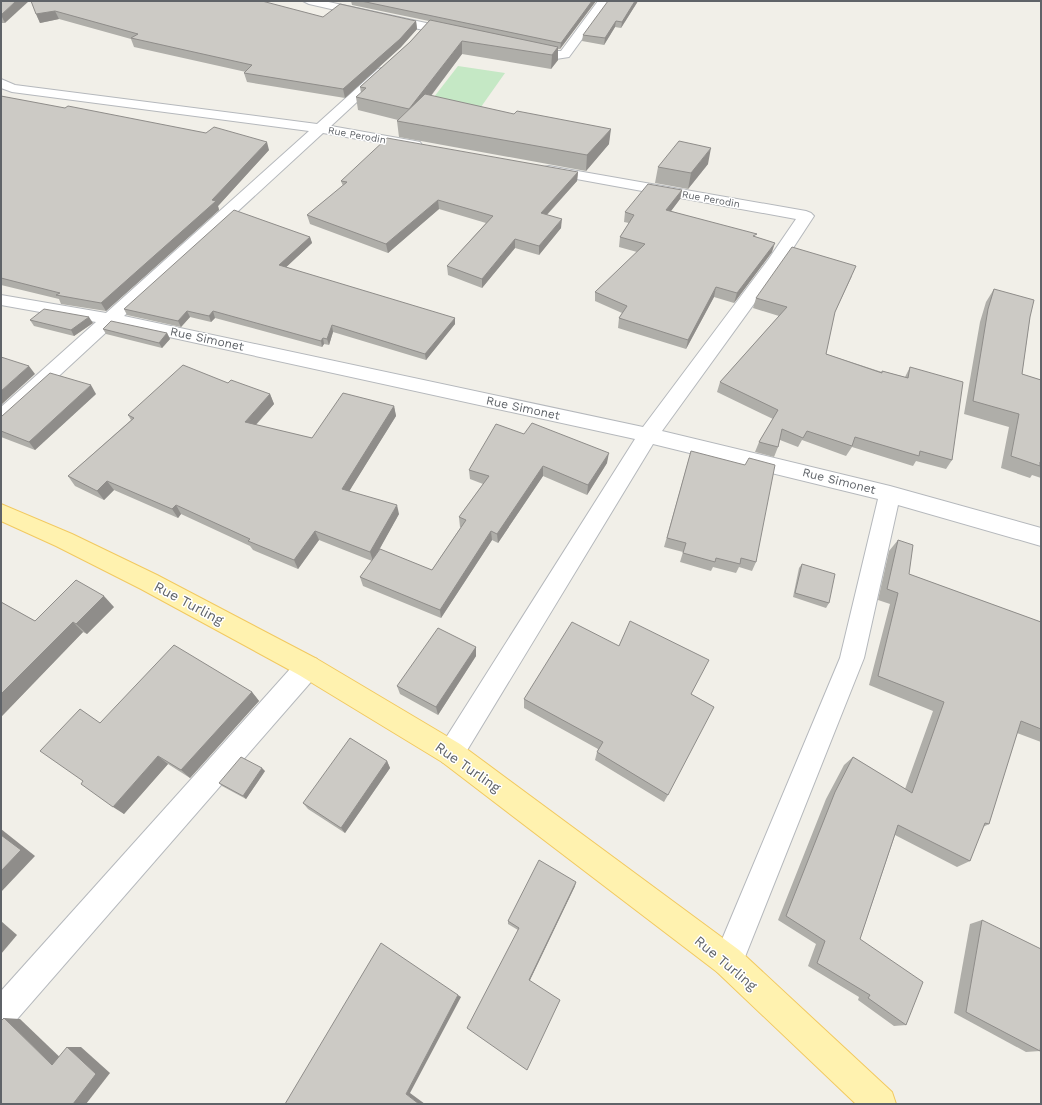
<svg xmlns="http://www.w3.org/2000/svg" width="1042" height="1105" viewBox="0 0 1042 1105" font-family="'Work Sans',sans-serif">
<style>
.green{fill:#c5e8c5}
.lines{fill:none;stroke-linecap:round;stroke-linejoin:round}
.minor-casing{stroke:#b5b8bc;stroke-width:2}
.major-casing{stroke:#f2c960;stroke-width:2}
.minor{fill:#fff;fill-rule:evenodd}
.major{fill:#fff2af;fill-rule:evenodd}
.wall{fill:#afaea9}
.shaded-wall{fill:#8f8d8a}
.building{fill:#cccac5;stroke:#8f8d8a}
.labels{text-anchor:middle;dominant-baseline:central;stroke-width:3;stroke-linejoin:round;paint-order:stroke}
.far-street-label{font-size:10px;fill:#5f6368;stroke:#fff}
.street-label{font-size:12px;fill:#5f6368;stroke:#fff}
.near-street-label{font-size:14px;fill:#5f6368;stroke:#fff}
</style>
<rect width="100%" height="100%" fill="#f1efe8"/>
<path class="green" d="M 458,66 L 505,73 L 476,114 L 427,106 Z"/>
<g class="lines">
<defs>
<g id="minor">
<path d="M 303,1 L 324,1 L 454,29 L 458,31 L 460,33 L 458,35 L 454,37 L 309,4 Z"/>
<path d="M 598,1 L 610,1 L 569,57 L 556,59 L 524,52 L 522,49 L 524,46 L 528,45 L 556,51 L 561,51 Z"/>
<path d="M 382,68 L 386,69 L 388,72 L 386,75 L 331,126 L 415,141 L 420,142 L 422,145 L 420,148 L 415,149 L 323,133 L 124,316 L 643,427 L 768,260 L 796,219 L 549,174 L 544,173 L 542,170 L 544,167 L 549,166 L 806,211 L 811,213 L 814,216 L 780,268 L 662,431 L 890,486 L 1041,528 L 1041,546 L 898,505 L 864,658 L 739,972 L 728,976 L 717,972 L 713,961 L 840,658 L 878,499 L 653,444 L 460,762 L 451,766 L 442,762 L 438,753 L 442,744 L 635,439 L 114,325 L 8,423 L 1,425 L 1,407 L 96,322 L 1,305 L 1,295 L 106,313 L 309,131 L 12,92 L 1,88 L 1,79 L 15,85 L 317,124 L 378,69 Z"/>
<path d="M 308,656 L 317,659 L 320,667 L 317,675 L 12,1025 L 1,1030 L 1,991 L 299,659 Z"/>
</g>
<path id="major" d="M 1,504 L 72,534 L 157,575 L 317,659 L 460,744 L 739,950 L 892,1092 L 896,1104 L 856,1104 L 717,972 L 442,762 L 299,675 L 141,589 L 56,546 L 1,521 Z"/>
</defs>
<use href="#minor" class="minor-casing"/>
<use href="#major" class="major-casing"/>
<use href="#minor" class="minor"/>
<use href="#major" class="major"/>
</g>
<g class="wall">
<path d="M 1,1 L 5,23 L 1,23 Z"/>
<path d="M 31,1 L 323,17 L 416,21 L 417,29 L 401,47 L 345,98 L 247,82 L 244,73 L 246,72 L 134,47 L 131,39 L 59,19 L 40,23 Z"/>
<path d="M 351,1 L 596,1 L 560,49 L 558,49 L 558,60 L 551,69 L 462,54 L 431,96 L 609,144 L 586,171 L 399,137 L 397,121 L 398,120 L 358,110 L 356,97 L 361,93 L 360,87 L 410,42 L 429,21 L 352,5 Z"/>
<path d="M 638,1 L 621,28 L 615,27 L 604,45 L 582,41 L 583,35 Z"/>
<path d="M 1,96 L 269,150 L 218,206 L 219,210 L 106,311 L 61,304 L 59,299 L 1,285 Z"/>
<path d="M 708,164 L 688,189 L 655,183 L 658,167 Z"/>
<path d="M 578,172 L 577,181 L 547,215 L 561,228 L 539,255 L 515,248 L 482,288 L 448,275 L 447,266 L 486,223 L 439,209 L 388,253 L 310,224 L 307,215 L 343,186 L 341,181 Z"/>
<path d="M 682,190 L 680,199 L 671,211 L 756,237 L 772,252 L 734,303 L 714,297 L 686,349 L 618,328 L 619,318 L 622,313 L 595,301 L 595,292 L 637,252 L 619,247 L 620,237 L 629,223 L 624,222 L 625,212 Z"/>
<path d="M 310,237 L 312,243 L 286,267 L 455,324 L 426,360 L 333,332 L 329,345 L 324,344 L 322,347 L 215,318 L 211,322 L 190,317 L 181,327 L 127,315 L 124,309 Z"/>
<path d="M 852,276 L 834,314 L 826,354 L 882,372 L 882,371 L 905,377 L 910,367 L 952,460 L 946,469 L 916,461 L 913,466 L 852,447 L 846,456 L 802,440 L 798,447 L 780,440 L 778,447 L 774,457 L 755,452 L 759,442 L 773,419 L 717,392 L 720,382 L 779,316 L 753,308 L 756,298 Z"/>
<path d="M 994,289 L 1030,317 L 1022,374 L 1041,380 L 1041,478 L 1032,475 L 1030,478 L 1001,468 L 1009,427 L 964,414 L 980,322 L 986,302 Z"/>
<path d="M 30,320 L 93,323 L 74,336 L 34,326 Z"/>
<path d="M 103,329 L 167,333 L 170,339 L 162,348 L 106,334 Z"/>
<path d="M 228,383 L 270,394 L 274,404 L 256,425 L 312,438 L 394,406 L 396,416 L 349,491 L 399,514 L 377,553 L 432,570 L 461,527 L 460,527 L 459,517 L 483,484 L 470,479 L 469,470 L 607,463 L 587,495 L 543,476 L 498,543 L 492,540 L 441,618 L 363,586 L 360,577 L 372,561 L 319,540 L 298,569 L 253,550 L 250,546 L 181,514 L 178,518 L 114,490 L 104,500 L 75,486 L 68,476 L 131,420 L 128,415 Z"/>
<path d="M 96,394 L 35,450 L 1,437 L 1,416 Z"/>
<path d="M 691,451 L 756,562 L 752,571 L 739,567 L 736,573 L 713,567 L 711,571 L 680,562 L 683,552 L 664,547 Z"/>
<path d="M 898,540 L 909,574 L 1041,622 L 1041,742 L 1017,733 L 989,824 L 983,827 L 970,861 L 957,867 L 895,835 L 860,939 L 906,1025 L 894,1026 L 858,1000 L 859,997 L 808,966 L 816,944 L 778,920 L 826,799 L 844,765 L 853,757 L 905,789 L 933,711 L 869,685 L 890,604 L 878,600 L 889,551 Z"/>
<path d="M 802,564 L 829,603 L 826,608 L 793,597 L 799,568 Z"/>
<path d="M 1,602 L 35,621 L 114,607 L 87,634 L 83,632 L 1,717 Z"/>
<path d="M 476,647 L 476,656 L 438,715 L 400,694 L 397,686 Z"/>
<path d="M 252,692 L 259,701 L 190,778 L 168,764 L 124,814 L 83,781 L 100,723 Z"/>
<path d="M 692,694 L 668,795 L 664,802 L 595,760 L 597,752 L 598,749 L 524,708 L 524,699 Z"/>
<path d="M 387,761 L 390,768 L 345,833 L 308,809 L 303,803 Z"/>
<path d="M 265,771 L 246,799 L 222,786 L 219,783 Z"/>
<path d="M 575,886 L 530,980 L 527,1070 L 518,930 L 508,924 L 508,921 Z"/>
<path d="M 982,920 L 1040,1051 L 1026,1052 L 954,1013 L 970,924 Z"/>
</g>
<g class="shaded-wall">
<path d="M 16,1 L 29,1 L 5,23 L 1,15 Z"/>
<path d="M 592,1 L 596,1 L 560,49 L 561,43 Z"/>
<path d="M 635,1 L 638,1 L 621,28 L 622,22 Z"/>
<path d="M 55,11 L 59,19 L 40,23 L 36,14 Z"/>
<path d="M 416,21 L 417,29 L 401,47 L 345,98 L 343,89 Z"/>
<path d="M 616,21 L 615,27 L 604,45 L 605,38 Z"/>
<path d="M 462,41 L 462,54 L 411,122 L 409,109 Z"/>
<path d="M 558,47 L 558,60 L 551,69 L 552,55 Z"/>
<path d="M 611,129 L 609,144 L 586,171 L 587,155 Z"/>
<path d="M 267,142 L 269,150 L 218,206 L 219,210 L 106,311 L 101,303 L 212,200 Z"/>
<path d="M 711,148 L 708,164 L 688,189 L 691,173 Z"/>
<path d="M 578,172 L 577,181 L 540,222 L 541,213 Z"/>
<path d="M 682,190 L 680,199 L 665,219 L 666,210 Z"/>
<path d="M 438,200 L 439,209 L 388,253 L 386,244 Z"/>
<path d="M 562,219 L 561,228 L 539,255 L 539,246 Z"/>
<path d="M 310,237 L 312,243 L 281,272 L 279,265 Z"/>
<path d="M 515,239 L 515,248 L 482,288 L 482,279 Z"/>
<path d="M 775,243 L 772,252 L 734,303 L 737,293 Z"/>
<path d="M 716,287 L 714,297 L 686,349 L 688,340 Z"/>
<path d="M 187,311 L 190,317 L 181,327 L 178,321 Z"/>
<path d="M 213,311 L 215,318 L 211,322 L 209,316 Z"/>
<path d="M 89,317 L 93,323 L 74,336 L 71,330 Z"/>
<path d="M 455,318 L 455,324 L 426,360 L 425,354 Z"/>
<path d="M 332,325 L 333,332 L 329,345 L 327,339 Z"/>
<path d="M 167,333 L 170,339 L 162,348 L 159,343 Z"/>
<path d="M 323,338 L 324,344 L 322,347 L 321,341 Z"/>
<path d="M 29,366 L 35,374 L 1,405 L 1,391 Z"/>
<path d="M 91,385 L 96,394 L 35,450 L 29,442 Z"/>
<path d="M 270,394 L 274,404 L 249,432 L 245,422 Z"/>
<path d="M 394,406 L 396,416 L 345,498 L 342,489 Z"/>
<path d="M 609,453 L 607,463 L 587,495 L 588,485 Z"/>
<path d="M 543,466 L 543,476 L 498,543 L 497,534 Z"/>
<path d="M 107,481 L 114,490 L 104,500 L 97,491 Z"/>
<path d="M 176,505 L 181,514 L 178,518 L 172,509 Z"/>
<path d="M 397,505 L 399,514 L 373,561 L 370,552 Z"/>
<path d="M 315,531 L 319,540 L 298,569 L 294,560 Z"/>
<path d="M 491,531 L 492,540 L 441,618 L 440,610 Z"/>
<path d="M 104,596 L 114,607 L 87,634 L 76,624 Z"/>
<path d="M 73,622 L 83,632 L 1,717 L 1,694 Z"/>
<path d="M 476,647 L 476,656 L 438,715 L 436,707 Z"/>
<path d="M 252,692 L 259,701 L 190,778 L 181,770 Z"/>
<path d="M 158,756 L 168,764 L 124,814 L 113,807 Z"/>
<path d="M 387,761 L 390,768 L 345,833 L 341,828 Z"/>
<path d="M 262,768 L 265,771 L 246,799 L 243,796 Z"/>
<path d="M 1,829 L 35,856 L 1,892 Z"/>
<path d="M 576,882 L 575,886 L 529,982 L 529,980 Z"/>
<path d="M 1,921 L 17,935 L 1,954 Z"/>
<path d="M 458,995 L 461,997 L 410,1093 L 425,1104 L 419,1104 L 406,1094 Z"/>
<path d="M 4,1018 L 20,1019 L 68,1065 L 52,1065 Z"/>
<path d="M 67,1047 L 81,1047 L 110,1073 L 86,1104 L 73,1104 Z"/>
</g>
<g class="building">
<path d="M 1,1 L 16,1 L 1,15 Z"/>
<path d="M 31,1 L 262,1 L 323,17 L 340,4 L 416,21 L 400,39 L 343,89 L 244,73 L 252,65 L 131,38 L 138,34 L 55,11 L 36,14 Z"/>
<path d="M 361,1 L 592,1 L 561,43 Z"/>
<path d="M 608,1 L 635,1 L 622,22 L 616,21 L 605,38 L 583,35 Z"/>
<path d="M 430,20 L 558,47 L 552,55 L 462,41 L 409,109 L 356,97 L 366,88 L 360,87 L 410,42 Z"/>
<path d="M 425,94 L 514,114 L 517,111 L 611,129 L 587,155 L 397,121 Z"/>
<path d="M 1,96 L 65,108 L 68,106 L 206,133 L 214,127 L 267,142 L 212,200 L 216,201 L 101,303 L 56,295 L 60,293 L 1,278 Z"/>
<path d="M 387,138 L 578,172 L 541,213 L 562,219 L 539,246 L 515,239 L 482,279 L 447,266 L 493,216 L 438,200 L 386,244 L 307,215 L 347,182 L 341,181 Z"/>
<path d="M 679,141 L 711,148 L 691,173 L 658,167 Z"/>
<path d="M 648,184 L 682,190 L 666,210 L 757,234 L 753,236 L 775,243 L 737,293 L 716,287 L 688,340 L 619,318 L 627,306 L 595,292 L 645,244 L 620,237 L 634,215 L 625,212 Z"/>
<path d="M 234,210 L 310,237 L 279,265 L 455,318 L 425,354 L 332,325 L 327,339 L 323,338 L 321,341 L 213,311 L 209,316 L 187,311 L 178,321 L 124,309 Z"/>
<path d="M 792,247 L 856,266 L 835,312 L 826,354 L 882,373 L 882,371 L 908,378 L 910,367 L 963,382 L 952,460 L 920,451 L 919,456 L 855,437 L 852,446 L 807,431 L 803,438 L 782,429 L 778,447 L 759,442 L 778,410 L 720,382 L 787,307 L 756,298 Z"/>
<path d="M 994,289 L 1034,300 L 1030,317 L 1022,374 L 1041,380 L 1041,462 L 1040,462 L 1040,466 L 1011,456 L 1019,414 L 973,401 L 988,309 Z"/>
<path d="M 44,309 L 89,317 L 71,330 L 30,320 Z"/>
<path d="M 111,321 L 167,333 L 159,343 L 103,329 Z"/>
<path d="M 1,357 L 29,366 L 1,391 Z"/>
<path d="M 183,365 L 228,383 L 231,380 L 270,394 L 245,422 L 312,438 L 343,393 L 394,406 L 342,489 L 397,505 L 370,552 L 315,531 L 294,560 L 248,541 L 250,539 L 176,505 L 172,509 L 107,481 L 97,491 L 68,476 L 134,418 L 128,415 Z"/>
<path d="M 50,373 L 91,385 L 29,442 L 1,431 L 1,416 L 2,416 Z"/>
<path d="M 532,423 L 609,453 L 588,485 L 543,466 L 497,534 L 491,531 L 440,610 L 360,577 L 380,549 L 432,570 L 466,520 L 459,517 L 489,476 L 469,470 L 496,424 L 524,434 Z"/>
<path d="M 691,451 L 745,465 L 749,458 L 775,465 L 756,562 L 741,558 L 740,564 L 716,558 L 715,562 L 683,553 L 686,543 L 667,538 Z"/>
<path d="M 898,540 L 913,545 L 909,574 L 1041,622 L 1041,729 L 1021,721 L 989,824 L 985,823 L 970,861 L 898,825 L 860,939 L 923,982 L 906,1025 L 868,998 L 870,995 L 817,963 L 825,941 L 786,916 L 835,792 L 853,757 L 912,793 L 944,702 L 878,676 L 898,593 L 887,589 Z"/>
<path d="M 802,564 L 835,574 L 829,603 L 795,593 Z"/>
<path d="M 76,580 L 104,596 L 76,624 L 73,622 L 1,694 L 1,602 L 35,621 Z"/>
<path d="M 630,621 L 709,660 L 691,694 L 714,707 L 668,795 L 597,752 L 603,742 L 524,699 L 572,622 L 619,646 Z"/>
<path d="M 438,628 L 476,647 L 436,707 L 397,686 Z"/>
<path d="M 174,645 L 252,692 L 181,770 L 158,756 L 113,807 L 81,784 L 83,781 L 40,751 L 80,709 L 100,723 Z"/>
<path d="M 350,738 L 387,761 L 341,828 L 303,803 Z"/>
<path d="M 241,757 L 262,768 L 243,796 L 219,783 Z"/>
<path d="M 1,835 L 21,850 L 1,871 Z"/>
<path d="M 539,860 L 576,882 L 529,980 L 560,1000 L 527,1070 L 467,1028 L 519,928 L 508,921 Z"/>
<path d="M 982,920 L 1041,949 L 1041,1044 L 1040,1051 L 966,1012 Z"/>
<path d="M 381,943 L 458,995 L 406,1094 L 419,1104 L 285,1104 Z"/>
<path d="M 4,1018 L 52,1065 L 67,1047 L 96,1074 L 73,1104 L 1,1104 L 1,1021 Z"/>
</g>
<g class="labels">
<g class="far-street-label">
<text transform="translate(357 135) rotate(10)">Rue Perodin</text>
<text transform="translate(711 199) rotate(10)">Rue Perodin</text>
</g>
<g class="street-label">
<text transform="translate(207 339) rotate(12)">Rue Simonet</text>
<text transform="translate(523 408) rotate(12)">Rue Simonet</text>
<text transform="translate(839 481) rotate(14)">Rue Simonet</text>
</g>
<g class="near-street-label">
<text transform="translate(189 603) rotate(28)">Rue Turling</text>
<text transform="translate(468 767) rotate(35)">Rue Turling</text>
<text transform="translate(726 963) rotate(40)">Rue Turling</text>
</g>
</g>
<rect width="1042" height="1105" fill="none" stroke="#5f6368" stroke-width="4"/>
</svg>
